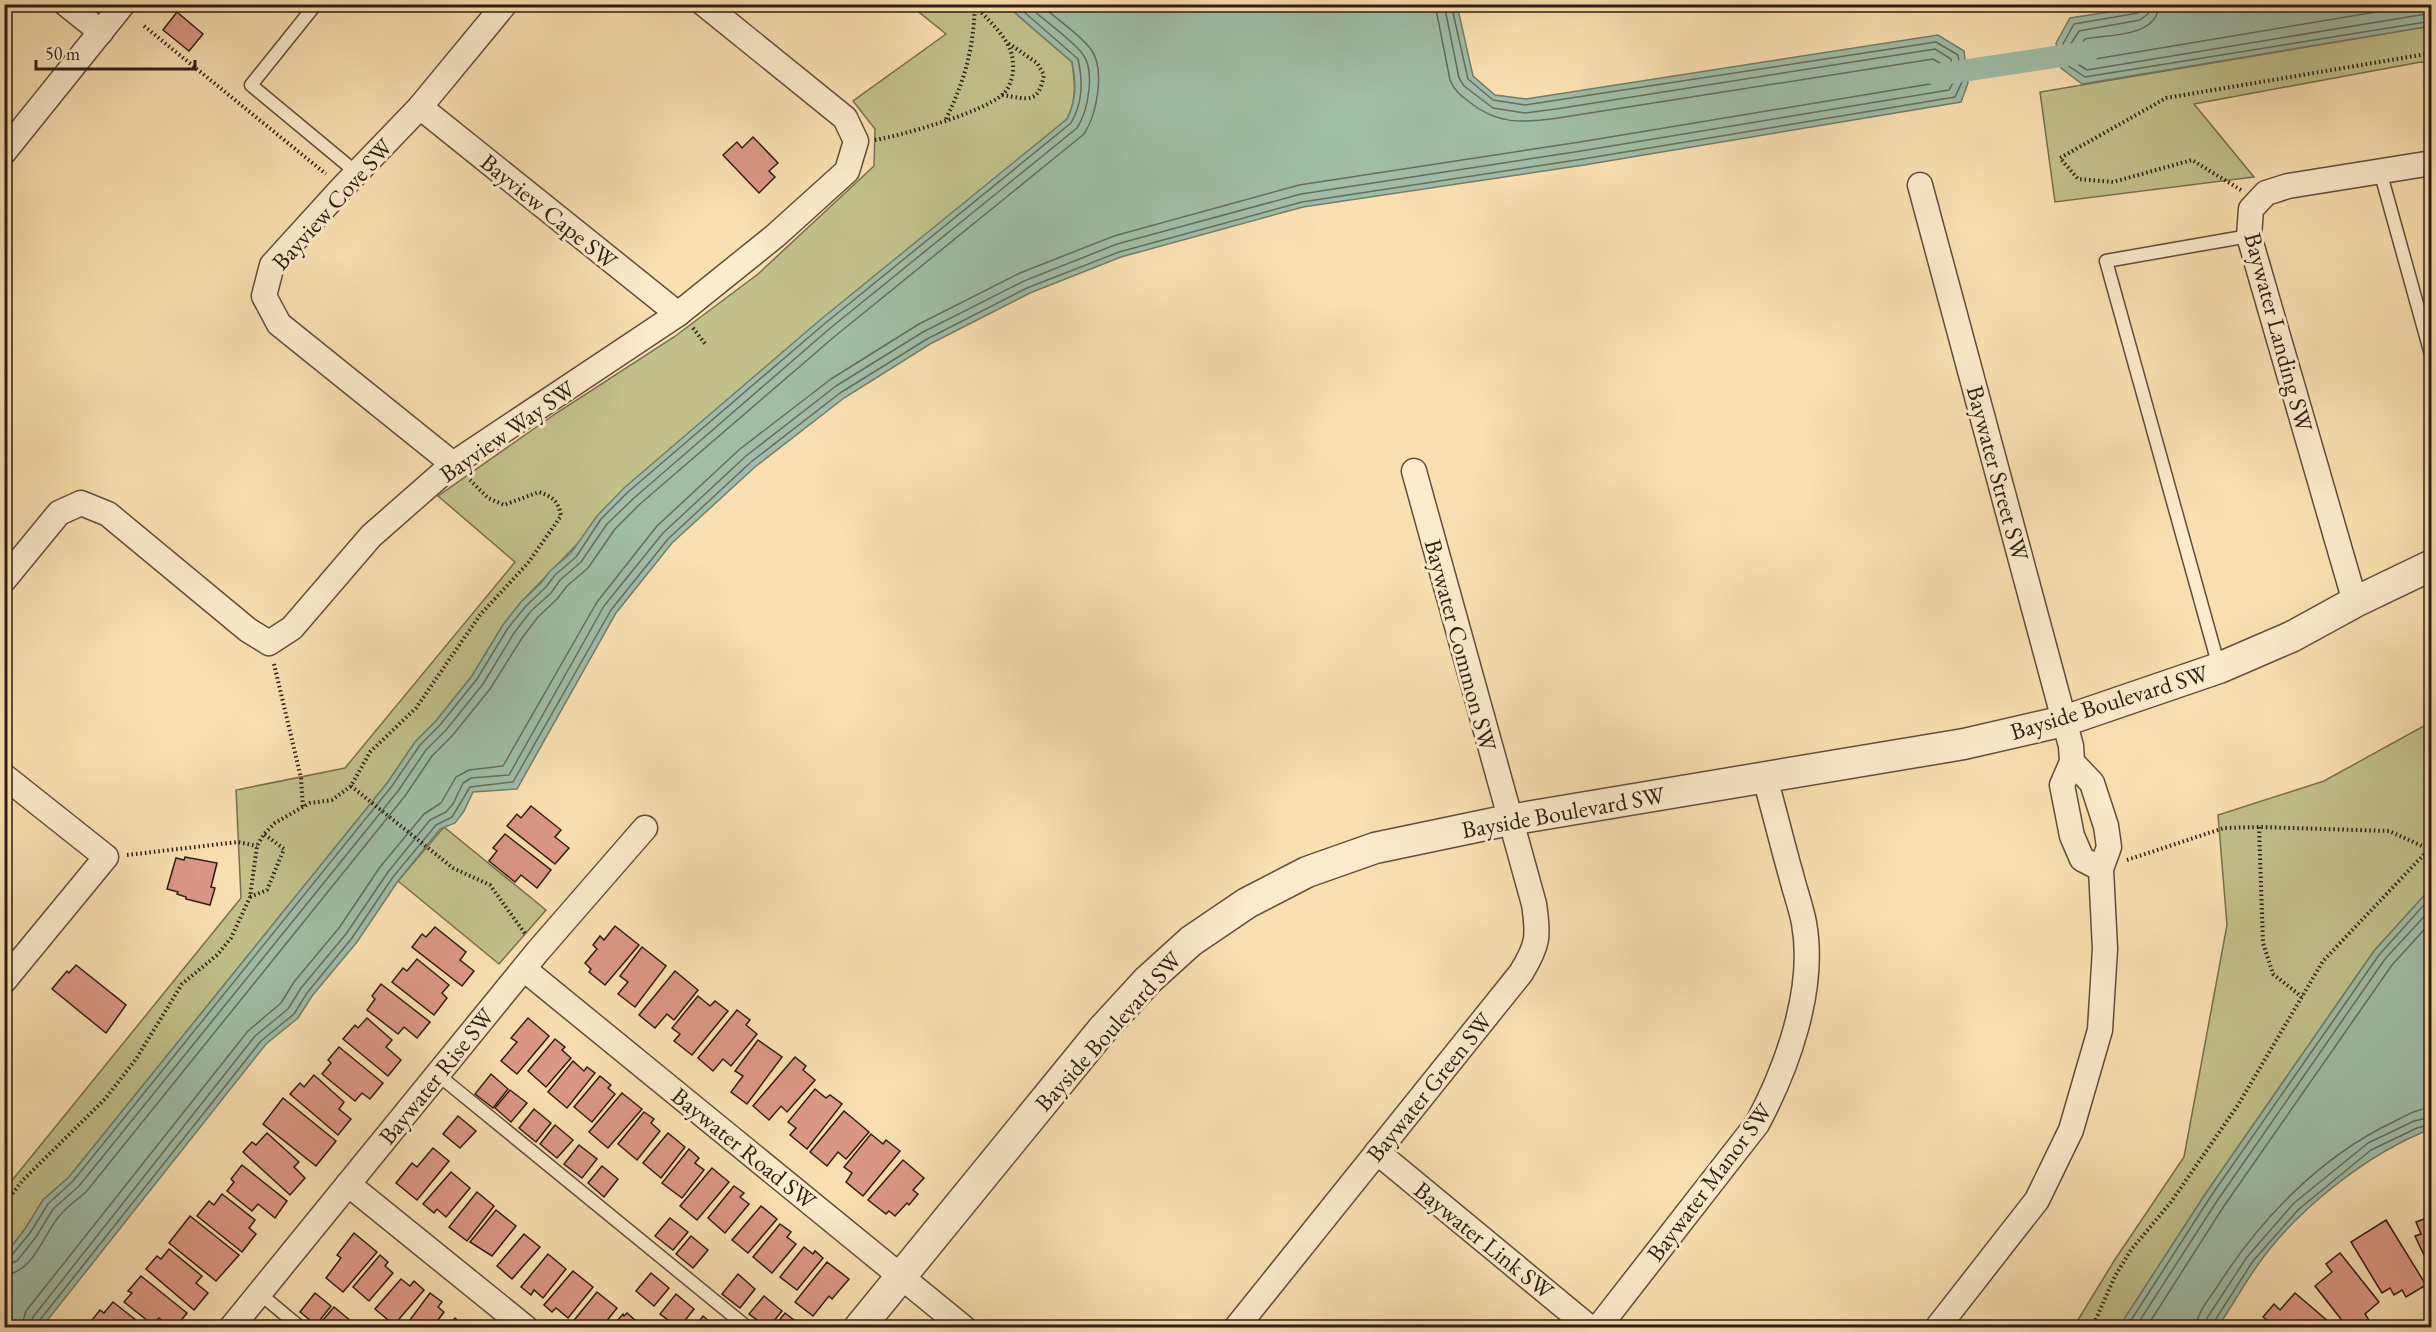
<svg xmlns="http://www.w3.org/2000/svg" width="2436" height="1332" viewBox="0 0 2436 1332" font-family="'EB Garamond',serif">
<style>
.green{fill:#c1c189;stroke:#786e4e;stroke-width:1.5}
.water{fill:#9fbda8;stroke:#727d6d;stroke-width:1.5}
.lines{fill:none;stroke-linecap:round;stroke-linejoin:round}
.shore{stroke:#676c5e;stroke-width:1.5}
.canal{stroke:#9fbda8;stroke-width:22}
.building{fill:#dc9886;stroke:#2f1c14;stroke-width:1.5}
.service-casing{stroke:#624d3b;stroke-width:15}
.minor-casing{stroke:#624d3b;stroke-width:27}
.tertiary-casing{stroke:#624d3b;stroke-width:33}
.path{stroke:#2f1c14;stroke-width:4;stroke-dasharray:1.5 3;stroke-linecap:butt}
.service{stroke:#fcebcc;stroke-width:12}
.minor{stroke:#fcebcc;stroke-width:24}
.tertiary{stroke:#fcebcc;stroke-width:30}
.labels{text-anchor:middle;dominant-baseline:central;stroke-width:6;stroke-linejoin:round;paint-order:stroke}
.street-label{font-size:24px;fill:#2f1c14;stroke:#fcebcc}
</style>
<rect width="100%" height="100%" fill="#fae0b0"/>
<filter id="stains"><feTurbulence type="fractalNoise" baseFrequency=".00333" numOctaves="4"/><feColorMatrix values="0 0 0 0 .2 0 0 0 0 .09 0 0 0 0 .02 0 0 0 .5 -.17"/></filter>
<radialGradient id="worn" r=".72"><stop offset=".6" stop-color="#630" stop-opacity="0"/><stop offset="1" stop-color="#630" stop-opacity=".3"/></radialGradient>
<g class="green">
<path d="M 910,5 L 1006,5 L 1072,62 C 1075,83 1077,99 1067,119 L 582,539 L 521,602 L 503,625 L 472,676 L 436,721 L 415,742 L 388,782 L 69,1177 L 43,1200 L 25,1229 L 5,1255 L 5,1189 L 241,898 L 236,790 L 345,768 L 515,562 L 438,496 L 555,414 L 674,337 L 758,274 L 874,166 L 875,129 L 853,101 L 946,34 Z"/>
<path d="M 2431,26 L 2431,64 L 2421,62 L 2194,104 L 2254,177 L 2055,202 L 2040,92 Z"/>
<path d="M 2431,722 L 2431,888 L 2374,951 L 2206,1193 L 2119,1327 L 2073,1328 L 2114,1261 L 2184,1157 L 2227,925 L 2218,815 L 2324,781 Z"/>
<path d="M 444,827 L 546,910 L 499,964 L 398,881 Z"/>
</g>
<g class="water">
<path d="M 1006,5 L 1457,5 L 1473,76 L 1495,95 L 1526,99 L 1938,35 L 1964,51 L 1968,83 L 1961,102 L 1584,165 L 1303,207 L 1121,257 L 1030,293 L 930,344 L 844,398 L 755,467 L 672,543 L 616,613 L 517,789 L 473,792 L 464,811 L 455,823 L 440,829 L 398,881 L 357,942 L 312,996 L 298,1018 L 266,1044 L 42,1327 L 5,1327 L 5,1255 L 25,1229 L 43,1200 L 69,1177 L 388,782 L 415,742 L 436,721 L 472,676 L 503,625 L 521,602 L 541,583 L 550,571 L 571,553 L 597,516 L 624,488 L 820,320 L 1067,119 C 1077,99 1076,83 1072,62 Z"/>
<path d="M 2154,5 L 2431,5 L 2431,26 L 2082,84 L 2061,68 L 2056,43 L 2070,18 Z"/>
<path d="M 2431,888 L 2431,1129 C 2368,1153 2296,1210 2257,1266 C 2243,1286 2231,1307 2218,1327 L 2119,1327 L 2206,1193 L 2374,951 Z"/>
</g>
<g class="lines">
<g class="shore">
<path d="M 2143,4 L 2142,10 L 2138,13 L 2074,24 L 2063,44 L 2067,65 L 2085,77 L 2432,21"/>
<path d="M 2150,4 L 2148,14 L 2140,20 L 2079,31 L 2070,45 L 2073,61 L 2087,70 L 2432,13"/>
<path d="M 2159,4 C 2158,38 2109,34 2085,39 L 2080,46 L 2082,55 L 2089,60 L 2424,4"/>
<path d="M 4,1258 L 11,1256 L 30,1233 L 48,1204 L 73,1181 L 392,786 L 420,745 L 440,725 L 477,679 L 508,628 L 526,606 L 546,587 L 555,575 L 576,557 L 601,519 L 628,492 L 823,325 L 1071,123 C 1083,102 1083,82 1078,59 L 1015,4"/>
<path d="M 4,1265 L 17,1261 L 36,1237 L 53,1209 L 79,1186 L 398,791 L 426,750 L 446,730 L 483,684 L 514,633 L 531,611 L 551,593 L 560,580 L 581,562 L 607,524 L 634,498 L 828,330 L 1077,128 C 1088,111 1096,70 1082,53 C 1070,38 1042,19 1026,4"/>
<path d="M 4,1275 C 34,1273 44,1232 61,1214 C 68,1206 78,1199 86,1192 L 405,796 L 432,756 L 452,736 L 490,689 L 522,638 L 538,617 L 557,599 L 567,586 L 588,568 L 615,529 L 640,504 L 834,337 L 1084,134 C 1097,114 1106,68 1090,48 C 1078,33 1055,18 1040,4"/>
<path d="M 21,1328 L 26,1311 L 248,1031 L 281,1003 L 294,982 L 339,928 L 380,867 L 424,814 L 441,803 L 456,777 L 469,770 L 503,766 L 597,602 L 657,526 L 740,449 L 831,379 L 919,324 L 1020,273 L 1114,236 L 1299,185 L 1580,142 L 1942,82 L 1945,80 L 1943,65 L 1933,59 L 1558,118 C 1522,123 1497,125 1468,101 C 1460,95 1454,90 1450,80 L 1435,4"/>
<path d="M 30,1328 L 33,1317 L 255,1036 L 288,1009 L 301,988 L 346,934 L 388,872 L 430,820 L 446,812 L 453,804 L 463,783 L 471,778 L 509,775 L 604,606 L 663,533 L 746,456 L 836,386 L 923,332 L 1024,281 L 1117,244 L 1301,194 L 1581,151 L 1949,90 L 1954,81 L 1951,59 L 1935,49 L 1556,109 L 1525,113 L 1493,108 L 1464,86 L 1459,78 L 1444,4"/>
<path d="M 38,1328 L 39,1321 L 261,1041 L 294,1014 L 307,993 L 352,938 L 393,877 L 436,825 L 452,817 L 470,787 L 513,782 L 611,610 L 668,539 L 751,462 L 840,393 L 927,339 L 1027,288 L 1119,252 L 1302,202 L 1583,159 L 1955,97 L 1962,82 L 1958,55 L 1936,42 L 1525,105 L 1493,100 L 1468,79 L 1451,4"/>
<path d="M 2126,1328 L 2211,1196 L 2379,955 L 2432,896"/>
<path d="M 2135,1328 L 2217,1201 L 2385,959 L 2432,908"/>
<path d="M 2146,1328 L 2224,1206 L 2392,965 L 2432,921"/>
<path d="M 2196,1328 C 2197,1312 2209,1299 2217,1287 C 2260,1219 2320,1157 2393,1122 C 2405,1116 2418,1108 2432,1108"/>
<path d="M 2206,1328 L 2207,1318 L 2247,1257 L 2294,1203 L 2368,1143 L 2414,1121 L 2432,1117"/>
<path d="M 2213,1328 L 2214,1322 L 2253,1261 L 2299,1209 L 2371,1150 L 2417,1128 L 2432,1124"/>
</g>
<path class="canal" d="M 1936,75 L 2088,52"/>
</g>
<g class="building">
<path d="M 177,12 L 203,34 L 189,51 L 163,30 Z"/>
<path d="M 753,137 L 778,163 L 769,171 L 775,177 L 759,193 L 723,155 L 737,142 L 742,148 Z"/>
<path d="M 531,806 L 561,830 L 555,837 L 569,848 L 555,864 L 507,826 L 517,814 L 521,818 Z"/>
<path d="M 505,834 L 551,870 L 537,888 L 521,875 L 515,882 L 489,861 L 497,851 L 493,848 Z"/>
<path d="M 185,857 L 217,863 L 211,887 L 215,888 L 210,905 L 186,899 L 186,897 L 177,894 L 178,892 L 167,889 L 176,858 L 184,860 Z"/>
<path d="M 615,926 L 639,945 L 605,985 L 589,972 L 591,969 L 585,963 L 597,949 L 593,945 L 600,936 L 604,940 Z"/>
<path d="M 435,927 L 466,952 L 460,960 L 474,971 L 462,986 L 412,947 L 422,934 L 426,937 Z"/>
<path d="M 642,947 L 666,966 L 635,1007 L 618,994 L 628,982 L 620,976 Z"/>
<path d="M 417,959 L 449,985 L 442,993 L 447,998 L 434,1015 L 392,982 L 403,968 L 407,971 Z"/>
<path d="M 76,965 L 126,1005 L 106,1033 L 52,989 L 67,971 L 69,973 Z"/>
<path d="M 675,971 L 698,990 L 674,1020 L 667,1014 L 655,1028 L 639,1015 Z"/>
<path d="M 381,984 L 430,1022 L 417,1038 L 404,1027 L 398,1034 L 367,1010 L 375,999 L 372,996 Z"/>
<path d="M 698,996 L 710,1006 L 715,1001 L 728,1011 L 692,1055 L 674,1041 L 680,1034 L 672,1028 Z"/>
<path d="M 737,1010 L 750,1020 L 746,1025 L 757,1034 L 731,1066 L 723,1059 L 713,1071 L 698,1058 Z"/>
<path d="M 367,1018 L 392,1040 L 386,1047 L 401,1060 L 388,1076 L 343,1039 L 355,1025 L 358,1028 Z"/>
<path d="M 528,1018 L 549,1036 L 517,1074 L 501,1061 L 517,1042 L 511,1038 Z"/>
<path d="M 555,1039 L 565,1047 L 562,1050 L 571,1058 L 546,1087 L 528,1071 Z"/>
<path d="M 758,1040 L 782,1057 L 747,1104 L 731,1092 L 743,1076 L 735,1071 Z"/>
<path d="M 339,1047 L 383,1083 L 370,1099 L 362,1093 L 355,1101 L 322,1074 L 331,1063 L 328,1060 Z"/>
<path d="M 795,1057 L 806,1066 L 803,1070 L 815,1080 L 787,1112 L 781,1106 L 769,1120 L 753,1106 Z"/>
<path d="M 573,1061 L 584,1071 L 587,1067 L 595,1073 L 567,1108 L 548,1092 Z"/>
<path d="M 491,1074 L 508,1089 L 493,1108 L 475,1094 Z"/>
<path d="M 314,1075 L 344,1102 L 339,1109 L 351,1119 L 338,1135 L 290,1094 L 300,1083 L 304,1087 Z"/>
<path d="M 600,1076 L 611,1085 L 608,1088 L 615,1094 L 592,1122 L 574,1107 Z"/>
<path d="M 815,1089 L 826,1098 L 830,1095 L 842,1104 L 807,1149 L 790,1135 L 796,1128 L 788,1122 Z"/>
<path d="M 510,1090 L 527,1103 L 511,1122 L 495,1108 Z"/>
<path d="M 622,1093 L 642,1109 L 608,1148 L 589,1132 Z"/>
<path d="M 283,1098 L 336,1141 L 316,1166 L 263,1124 Z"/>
<path d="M 534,1109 L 551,1123 L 536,1142 L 519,1128 Z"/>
<path d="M 844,1111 L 869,1132 L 846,1159 L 838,1152 L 827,1166 L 810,1152 Z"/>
<path d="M 644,1112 L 654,1119 L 651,1123 L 660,1131 L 637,1160 L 618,1144 Z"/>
<path d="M 458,1116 L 476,1131 L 460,1148 L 443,1134 Z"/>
<path d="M 555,1125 L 573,1140 L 557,1158 L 540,1144 Z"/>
<path d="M 267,1133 L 299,1162 L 294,1167 L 305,1178 L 290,1195 L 243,1152 L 252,1142 L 256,1145 Z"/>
<path d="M 668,1133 L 685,1147 L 661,1178 L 643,1163 Z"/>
<path d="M 871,1134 L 883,1144 L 886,1140 L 900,1151 L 863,1196 L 846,1182 L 852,1173 L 844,1167 Z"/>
<path d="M 579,1145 L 597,1159 L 582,1178 L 564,1164 Z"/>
<path d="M 433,1148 L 449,1161 L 417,1200 L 396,1183 L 412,1163 L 417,1167 Z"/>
<path d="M 689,1149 L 699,1158 L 695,1163 L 704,1170 L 682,1198 L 662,1183 Z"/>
<path d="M 903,1160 L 924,1178 L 913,1190 L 918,1194 L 909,1205 L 907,1203 L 895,1216 L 889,1211 L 886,1214 L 868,1200 Z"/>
<path d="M 242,1165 L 287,1201 L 275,1218 L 258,1204 L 252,1211 L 227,1191 L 234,1182 L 231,1179 Z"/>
<path d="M 602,1166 L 618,1179 L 604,1197 L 588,1183 Z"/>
<path d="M 712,1168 L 729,1182 L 697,1220 L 680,1206 Z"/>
<path d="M 451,1172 L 470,1188 L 446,1217 L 437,1209 L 434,1213 L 423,1204 Z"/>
<path d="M 734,1186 L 744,1193 L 740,1197 L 749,1204 L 725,1233 L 708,1218 Z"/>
<path d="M 477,1192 L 494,1206 L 467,1241 L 449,1227 Z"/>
<path d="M 222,1194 L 255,1220 L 249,1228 L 256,1234 L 242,1252 L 197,1216 L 209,1201 L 214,1205 Z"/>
<path d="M 761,1206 L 777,1219 L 748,1253 L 732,1240 Z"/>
<path d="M 496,1210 L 516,1226 L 492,1256 L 470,1242 Z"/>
<path d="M 190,1216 L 239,1255 L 216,1281 L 169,1243 Z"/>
<path d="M 2432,1216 L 2432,1272 L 2415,1236 L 2421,1234 L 2416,1222 Z"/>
<path d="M 670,1218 L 688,1232 L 673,1250 L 655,1236 Z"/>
<path d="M 2386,1220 L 2426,1285 L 2406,1297 L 2402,1290 L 2394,1295 L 2390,1288 L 2382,1293 L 2351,1242 Z"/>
<path d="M 780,1224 L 791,1232 L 787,1237 L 796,1244 L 772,1273 L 753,1257 Z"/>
<path d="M 354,1233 L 377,1252 L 343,1292 L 326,1278 L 341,1258 L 337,1255 Z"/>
<path d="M 524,1234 L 540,1247 L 512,1279 L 497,1266 Z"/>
<path d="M 691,1236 L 708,1250 L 693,1268 L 676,1254 Z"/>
<path d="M 804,1247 L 813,1254 L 815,1251 L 823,1258 L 797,1290 L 780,1277 Z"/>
<path d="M 169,1249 L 202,1276 L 196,1283 L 208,1293 L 194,1310 L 146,1269 L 157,1256 L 161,1259 Z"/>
<path d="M 2340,1253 L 2379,1302 L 2365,1314 L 2369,1320 L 2360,1328 L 2348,1328 L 2315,1286 L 2332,1272 L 2326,1264 Z"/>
<path d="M 548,1254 L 566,1269 L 543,1298 L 534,1290 L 531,1295 L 521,1287 Z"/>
<path d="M 380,1255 L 388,1262 L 385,1266 L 393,1273 L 369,1301 L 353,1287 Z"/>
<path d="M 827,1262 L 849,1279 L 832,1299 L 829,1296 L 813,1316 L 795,1302 Z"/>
<path d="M 573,1271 L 593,1287 L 568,1318 L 556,1308 L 552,1312 L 544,1305 Z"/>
<path d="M 651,1273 L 669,1288 L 654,1306 L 636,1291 Z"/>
<path d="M 738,1274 L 755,1289 L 740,1308 L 722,1294 Z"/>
<path d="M 141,1276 L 187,1313 L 175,1328 L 171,1328 L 159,1318 L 153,1325 L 124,1302 L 132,1293 L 128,1291 Z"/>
<path d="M 401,1279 L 410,1286 L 414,1281 L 424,1290 L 394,1325 L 375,1309 Z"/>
<path d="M 597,1292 L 617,1308 L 601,1328 L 575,1328 L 571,1324 Z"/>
<path d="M 315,1293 L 331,1306 L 316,1325 L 300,1312 Z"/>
<path d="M 430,1293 L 442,1302 L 438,1307 L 444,1312 L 432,1328 L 404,1328 Z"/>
<path d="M 2295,1293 L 2336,1328 L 2276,1328 L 2263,1317 L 2274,1304 L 2280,1310 Z"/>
<path d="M 676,1294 L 694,1309 L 679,1328 L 660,1314 Z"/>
<path d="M 764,1296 L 782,1311 L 768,1328 L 749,1314 Z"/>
<path d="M 113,1302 L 146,1328 L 92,1328 L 88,1325 L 100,1310 L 104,1313 Z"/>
<path d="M 334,1307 L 351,1321 L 345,1328 L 320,1328 L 318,1326 Z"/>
<path d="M 627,1313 L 636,1321 L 634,1325 L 637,1328 L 611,1328 L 623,1314 L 624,1316 Z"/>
<path d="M 785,1313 L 803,1327 L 803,1328 L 773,1328 Z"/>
<path d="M 703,1316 L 717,1328 L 694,1328 Z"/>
<path d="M 455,1318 L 467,1328 L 447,1328 Z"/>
</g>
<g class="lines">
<defs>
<g id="service">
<path d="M 316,4 L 251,85 L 357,173"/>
<path d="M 2380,171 L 2432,358"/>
<path d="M 2219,667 L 2106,261 L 2249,236"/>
<path d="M 437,1074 L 748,1328"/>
<path d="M 259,1293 L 301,1328"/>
</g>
<g id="minor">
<path d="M 66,4 L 101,32"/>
<path d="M 420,107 L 678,314"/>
<path d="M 4,152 L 123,4"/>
<path d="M 1920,185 L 2071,746 L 2072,762 L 2062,785 L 2072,836 L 2082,859 L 2101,869"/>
<path d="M 453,464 L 279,324 L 264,296 L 272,265 L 342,188 L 420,107 L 505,4"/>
<path d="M 4,580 L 59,513 L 81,503 L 108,514 L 248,630 L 269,643 L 292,628 L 371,536 L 453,464 L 678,314 L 775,236 L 847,171 L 856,141 L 845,118 L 704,4"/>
<path d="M 2355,602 L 2249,236 L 2251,209 L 2266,193 L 2288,186 L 2432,163"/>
<path d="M 4,776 L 106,857 L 4,981"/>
<path d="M 524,969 L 964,1328"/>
<path d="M 1377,1152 L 1590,1328"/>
<path d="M 348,1184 L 526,1328"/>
<path d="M 231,1328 L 538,951 L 645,828"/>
<path d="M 1236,1328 L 1521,973 C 1538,945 1539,937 1534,904 L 1414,471"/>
<path d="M 1598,1328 L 1757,1124 C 1787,1068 1816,989 1804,923 C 1801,907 1795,891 1791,875 C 1782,843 1774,810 1765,778"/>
<path d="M 1937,1328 L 2037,1200 L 2071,1130 L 2100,1030 L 2105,949 L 2101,869 L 2109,847 L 2106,826 L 2092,783 L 2072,762"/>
</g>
<path id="tertiary" d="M 859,1328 L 1102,1030 L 1148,980 L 1191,941 L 1247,903 L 1307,872 L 1375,848 L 1509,820 L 1964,744 L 2064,721 L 2219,668 L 2291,637 L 2355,602 L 2432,565"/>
</defs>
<use href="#service" class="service-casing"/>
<use href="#minor" class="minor-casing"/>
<use href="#tertiary" class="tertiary-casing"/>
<g class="path">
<path d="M 144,26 L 326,174"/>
<path d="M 1002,95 C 1028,99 1038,105 1044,75 L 1037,63 L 1008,43"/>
<path d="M 946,119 C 965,80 973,50 975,6"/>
<path d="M 875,140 C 903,135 981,113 1002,95 C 1012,87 1015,69 1012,56 C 1008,36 987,20 974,4"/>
<path d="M 2241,190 L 2192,160 L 2113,182 L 2078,179 L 2060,158 L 2166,98 L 2432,53"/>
<path d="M 693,328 L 706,345"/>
<path d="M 274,664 L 301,778 L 303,807"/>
<path d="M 351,786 L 453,868 L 490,885 L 526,935"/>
<path d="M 2259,827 L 2263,943 L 2273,974 L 2302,997"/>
<path d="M 127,855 L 238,842 L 257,846"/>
<path d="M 2127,860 L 2224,828 L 2259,827 L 2389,831 L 2429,849"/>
<path d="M 250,897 L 267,890 L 284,849 L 264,834"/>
<path d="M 4,1204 L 23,1180 L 105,1099 L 136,1059 L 182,984 L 217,955 L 231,938 L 250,897 L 257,846 L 264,834 L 275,823 L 294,812 L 310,803 L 332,800 L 351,786 L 370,752 L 416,708 L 480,615 L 528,563 L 561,516 C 558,501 553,497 539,492 L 504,505 L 488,498 L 470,480"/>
<path d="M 2092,1328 L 2115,1276 L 2131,1250 L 2171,1202 L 2238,1105 L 2323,961 L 2432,846"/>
</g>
<use href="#service" class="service"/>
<use href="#minor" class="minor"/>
<use href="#tertiary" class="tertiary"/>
</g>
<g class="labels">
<g class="street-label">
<text transform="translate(332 204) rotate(-48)">Bayview Cove SW</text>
<text transform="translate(549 211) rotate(39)">Bayview Cape SW</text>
<text transform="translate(2279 332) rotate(75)">Baywater Landing SW</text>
<text transform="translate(507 431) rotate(-35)">Bayview Way SW</text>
<text transform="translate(1998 473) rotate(75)">Baywater Street SW</text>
<text transform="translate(1461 645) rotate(75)">Baywater Common SW</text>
<text transform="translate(2109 702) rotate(-17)">Bayside Boulevard SW</text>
<text transform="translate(1563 812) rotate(-10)">Bayside Boulevard SW</text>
<text transform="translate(1108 1031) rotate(-48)">Bayside Boulevard SW</text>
<text transform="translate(436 1076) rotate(-51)">Baywater Rise SW</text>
<text transform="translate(1429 1087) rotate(-51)">Baywater Green SW</text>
<text transform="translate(744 1148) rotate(39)">Baywater Road SW</text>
<text transform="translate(1709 1182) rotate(-53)">Baywater Manor SW</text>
<text transform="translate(1484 1240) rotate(39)">Baywater Link SW</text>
</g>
</g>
<rect width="2436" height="1332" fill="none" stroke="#fae0b0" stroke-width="24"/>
<rect x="6" y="6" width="2424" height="1320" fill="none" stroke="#2f1c14" stroke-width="3"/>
<rect x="12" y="12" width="2412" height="1308" fill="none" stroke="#2f1c14" stroke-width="1.5"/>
<path d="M36 60v9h159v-9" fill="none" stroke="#2f1c14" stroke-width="3"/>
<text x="45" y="60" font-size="18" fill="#2f1c14" stroke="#fcebcc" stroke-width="4.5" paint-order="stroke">50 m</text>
<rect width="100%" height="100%" filter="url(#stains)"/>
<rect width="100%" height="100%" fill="url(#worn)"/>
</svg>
